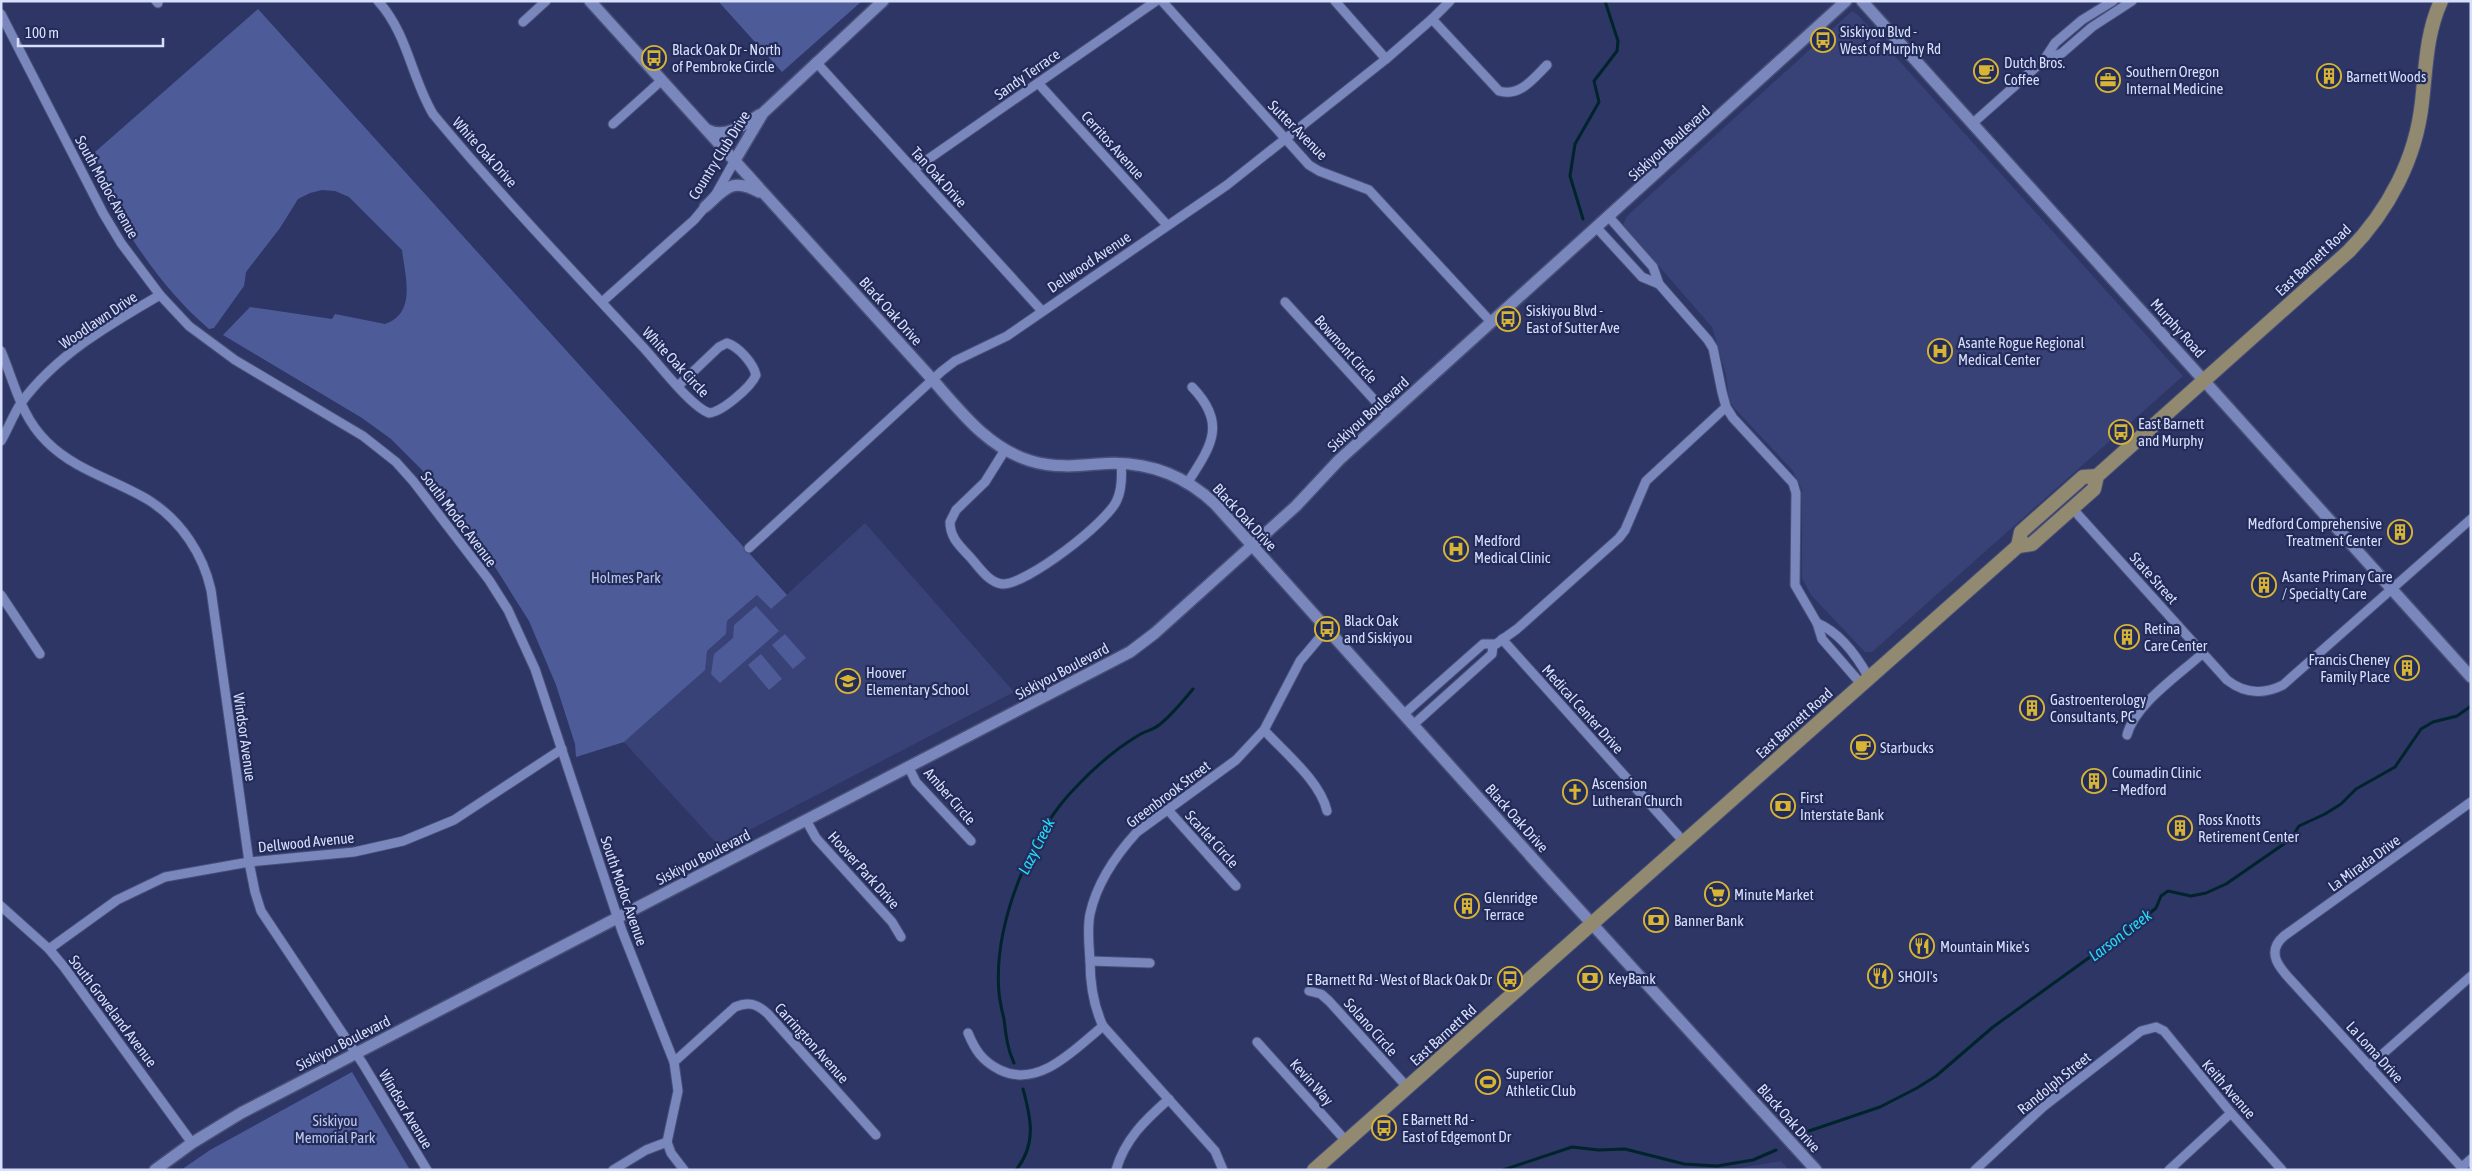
<svg xmlns="http://www.w3.org/2000/svg" width="2472" height="1171" viewBox="0 0 2472 1171" font-family="'Asap Condensed',sans-serif">
<style>
.built{fill:#384276}
.green{fill:#4e5b99}
.lines{fill:none;stroke-linecap:round;stroke-linejoin:round}
.stream{stroke:#00242b;stroke-width:3}
.minor-casing{stroke:#484f77;stroke-width:11}
.tertiary-casing{stroke:#484f77;stroke-width:14}
.primary-casing{stroke:#484f77;stroke-width:16}
.minor{stroke:#7a87bc;stroke-width:9}
.tertiary{stroke:#7a87bc;stroke-width:11}
.primary{stroke:#928a70;stroke-width:14}
.labels{text-anchor:middle;dominant-baseline:central;stroke-width:4.5;stroke-linejoin:round;paint-order:stroke}
.poi-label{font-size:15px;fill:#d7dffd;stroke:#232b59;text-anchor:start}
.street-label{font-size:15px;fill:#d7dffd;stroke:#232b59}
.park-label{font-size:15px;fill:#bcc7ee;stroke:#232b59}
.water-label{font-size:16px;font-style:italic;fill:#25dbfa;stroke:#232b59}
</style>
<rect width="100%" height="100%" fill="#2d3665"/>
<g class="built">
<path d="M 1852,11 L 1858,15 L 2183,376 L 1872,652 L 1865,652 L 1811,595 L 1802,578 L 1802,490 L 1793,471 L 1735,409 L 1729,400 L 1726,375 L 1712,327 L 1623,225 L 1627,216 Z"/>
<path d="M 865,523 L 1014,692 L 719,846 L 624,742 L 704,670 L 707,651 L 726,634 L 727,621 L 757,595 L 771,609 Z"/>
<path d="M 1781,1161 L 1789,1170 L 1729,1170 L 1733,1169 Z"/>
</g>
<g class="green">
<path d="M 718,1 L 862,1 L 782,72 Z"/>
<path d="M 258,9 L 787,595 L 771,609 L 757,595 L 727,621 L 726,634 L 707,651 L 705,670 L 624,742 L 576,757 L 575,744 L 556,685 L 529,621 L 495,567 L 422,470 L 391,439 L 362,418 L 223,335 L 250,307 L 332,319 L 335,314 L 385,324 C 417,313 405,276 402,250 L 349,197 L 335,191 L 322,190 L 310,193 L 298,199 L 280,228 L 246,272 L 244,286 L 214,328 L 209,329 C 155,283 119,221 87,159 Z"/>
<path d="M 756,606 L 779,631 L 720,683 L 711,674 L 714,654 L 733,638 L 734,625 Z"/>
<path d="M 785,634 L 806,658 L 793,669 L 772,645 Z"/>
<path d="M 761,654 L 782,679 L 769,690 L 748,665 Z"/>
<path d="M 352,1072 L 410,1170 L 181,1170 L 210,1150 Z"/>
</g>
<g class="lines">
<g class="stream">
<path d="M 1583,219 L 1570,176 L 1575,144 L 1599,102 L 1594,81 L 1617,51 L 1618,41 L 1605,1"/>
<path d="M 1014,1063 C 1007,1048 1006,1035 1004,1019 C 1002,1011 1000,1002 999,993 C 993,926 1030,833 1077,786 C 1095,767 1117,748 1139,735 C 1145,731 1153,730 1159,725 C 1172,715 1182,702 1193,689"/>
<path d="M 1803,1133 L 1880,1107 L 1917,1088 L 1936,1076 L 1993,1027 L 2144,918 L 2156,908 L 2161,896 L 2168,891 L 2191,896 L 2206,893 L 2226,884 L 2291,839 L 2299,826 L 2325,814 L 2341,804 L 2356,789 L 2395,767 L 2421,729 L 2433,722 L 2457,716 L 2471,706"/>
<path d="M 1016,1170 C 1037,1144 1031,1118 1023,1089"/>
<path d="M 1503,1170 L 1572,1147 L 1599,1150 L 1625,1149 L 1684,1164 L 1717,1166 L 1753,1160 L 1776,1150"/>
</g>
<defs>
<g id="minor">
<path d="M 156,1 L 158,3"/>
<path d="M 378,1 C 408,34 411,77 433,114 C 499,194 572,270 642,346 C 658,363 690,406 709,413 C 722,412 751,387 756,375 C 753,363 739,347 727,343 L 719,347 L 678,386"/>
<path d="M 1162,1 L 1309,165 L 1319,171 L 1369,190 L 1491,322"/>
<path d="M 1335,1 L 1386,59"/>
<path d="M 1,14 L 103,213 L 121,243 L 160,295 L 189,326 L 235,360 L 363,436 L 396,462 L 413,481 L 489,580 L 508,610 L 535,669 L 622,931 L 674,1062 L 678,1091 L 667,1142 L 671,1153 L 684,1170"/>
<path d="M 1432,19 L 1499,91 C 1520,97 1533,79 1547,65"/>
<path d="M 523,22 L 546,1"/>
<path d="M 2044,60 L 2062,53 L 2092,27 L 2132,1"/>
<path d="M 816,62 L 1042,311"/>
<path d="M 1038,83 L 1167,225"/>
<path d="M 1973,123 L 2044,60 L 2055,43 L 2082,20 L 2113,1"/>
<path d="M 613,124 L 662,80"/>
<path d="M 914,169 L 1156,1"/>
<path d="M 1609,217 L 1653,267 L 1659,284 L 1708,340 L 1713,348 L 1722,392 L 1726,407 L 1733,418 L 1793,483 L 1796,493 L 1795,585 L 1817,623 L 1822,639 L 1862,685"/>
<path d="M 1597,228 L 1642,277 L 1659,284"/>
<path d="M 602,302 L 694,220 L 716,194 L 735,160"/>
<path d="M 1285,302 L 1388,415"/>
<path d="M 1,351 C 15,384 21,417 47,442 C 76,471 116,480 150,501 C 181,521 203,554 211,590 L 249,862 L 255,892 L 261,911 L 363,1064 L 427,1170"/>
<path d="M 1,441 C 8,429 13,415 21,403 C 56,355 110,324 160,295"/>
<path d="M 1005,450 L 985,482 L 956,510 L 950,522 C 950,538 960,546 970,557 C 979,567 988,582 1002,584 C 1025,586 1108,522 1117,500 C 1122,489 1122,475 1121,463"/>
<path d="M 1188,482 C 1212,445 1227,423 1192,387"/>
<path d="M 2072,508 L 2227,680 C 2245,694 2263,695 2283,685 L 2471,519"/>
<path d="M 749,548 L 942,371 L 955,361 L 1007,336 L 1227,185 L 1386,59 L 1432,19 L 1450,1"/>
<path d="M 1,595 L 40,654"/>
<path d="M 1817,623 C 1841,633 1857,656 1869,678"/>
<path d="M 1502,639 L 1684,842"/>
<path d="M 1404,714 L 1483,644 L 1496,644 L 1517,629 L 1619,538 L 1625,530 L 1646,481 L 1726,407"/>
<path d="M 1413,725 L 1492,654 L 1493,645"/>
<path d="M 1264,730 C 1285,753 1320,781 1327,811"/>
<path d="M 2127,735 C 2135,704 2179,675 2203,653"/>
<path d="M 909,768 L 916,782 L 971,841"/>
<path d="M 1168,810 L 1236,886"/>
<path d="M 806,820 L 816,838 L 892,922 L 901,937"/>
<path d="M 1,906 L 49,949 L 64,967 L 192,1143"/>
<path d="M 49,949 L 117,900 L 165,877 L 249,862 L 354,852 L 403,841 L 454,820 L 562,749"/>
<path d="M 1090,961 L 1150,963"/>
<path d="M 1309,991 L 1321,994 L 1329,1001 L 1408,1088"/>
<path d="M 968,1033 C 975,1050 982,1061 1000,1070 C 1039,1089 1075,1049 1103,1026"/>
<path d="M 1257,1042 L 1346,1141"/>
<path d="M 674,1062 L 735,1007 C 749,1001 757,1004 768,1014 L 876,1135"/>
<path d="M 2369,1066 L 2471,976"/>
<path d="M 2462,1167 L 2471,1159"/>
<path d="M 613,1170 L 646,1150 L 667,1142"/>
<path d="M 1116,1170 C 1125,1139 1145,1120 1169,1099"/>
<path d="M 1223,1170 L 1215,1151 L 1103,1026 C 1093,1005 1090,983 1090,960 C 1089,945 1087,929 1090,914 C 1097,882 1116,855 1137,832 L 1236,760 L 1264,730 L 1300,661 L 1327,629"/>
<path d="M 1975,1170 L 2043,1107 L 2141,1031 L 2156,1027 L 2164,1031 L 2231,1113 L 2282,1170"/>
<path d="M 2169,1170 L 2231,1113"/>
<path d="M 2464,1170 L 2299,989 C 2285,973 2262,955 2284,936 L 2471,802"/>
</g>
<g id="tertiary">
<path d="M 590,1 L 932,379 C 961,412 988,448 1031,461 C 1054,468 1076,466 1099,464 C 1144,460 1182,473 1215,504 L 1553,881 L 1816,1170"/>
<path d="M 1862,1 L 2471,677"/>
<path d="M 708,130 C 725,139 744,125 759,115"/>
<path d="M 735,160 L 763,113 L 883,1"/>
<path d="M 705,207 C 725,189 732,177 759,192"/>
<path d="M 155,1170 L 192,1143 L 241,1113 L 1130,652 L 1155,633 L 1296,506 L 1339,460 L 1846,1"/>
</g>
<g id="primary">
<path d="M 2018,546 L 2021,532 L 2083,477 L 2097,476"/>
<path d="M 1314,1170 L 2018,546 L 2032,544 L 2094,489 L 2097,476 L 2349,251 C 2388,211 2416,159 2422,102 C 2426,67 2426,34 2441,1"/>
</g>
</defs>
<use href="#minor" class="minor-casing"/>
<use href="#tertiary" class="tertiary-casing"/>
<use href="#primary" class="primary-casing"/>
<use href="#minor" class="minor"/>
<use href="#tertiary" class="tertiary"/>
<use href="#primary" class="primary"/>
</g>
<defs>
<symbol id="bus-ring" viewBox="-11 -11 22 22"><circle r="9.5" fill="#232b59" stroke="#d7b434" stroke-width="1.5"/><path d="M-5-6H5V4H4V6H2V4H-2V6H-4V4H-5ZM-3.5-4V0h7V-4ZM-3.5 1.2v1.5H-2V1.2ZM2 1.2v1.5H3.5V1.2Z" fill="#d7b434"/></symbol>
<symbol id="cafe-ring" viewBox="-11 -11 22 22"><circle r="9.5" fill="#232b59" stroke="#d7b434" stroke-width="1.5"/><path d="M-5.5-4.5H6V0H3Q3 3.5 0 3.5H-2.5Q-5.5 3.5-5.5 0ZM3-3.2v2h1.7v-2ZM-6 4.5H4V6H-6Z" fill="#d7b434"/></symbol>
<symbol id="building-ring" viewBox="-11 -11 22 22"><circle r="9.5" fill="#232b59" stroke="#d7b434" stroke-width="1.5"/><path d="M-4-6H4V6H1V3H-1V6H-4ZM-2.5-4.3h1.7v1.8h-1.7ZM.8-4.3h1.7v1.8H.8ZM-2.5-1h1.7V.8h-1.7ZM.8-1h1.7V.8H.8Z" fill="#d7b434"/></symbol>
<symbol id="office-ring" viewBox="-11 -11 22 22"><circle r="9.5" fill="#232b59" stroke="#d7b434" stroke-width="1.5"/><path d="M-6-3h4V-5.5h4V-3h4V5H-6ZM-1-4.5V-3h2v-1.5ZM-6 0V1H6V0Z" fill="#d7b434"/></symbol>
<symbol id="hospital-ring" viewBox="-11 -11 22 22"><circle r="9.5" fill="#232b59" stroke="#d7b434" stroke-width="1.5"/><path d="M-5-5h3v3.5h4V-5h3V5h-3V1.5h-4V5h-3Z" fill="#d7b434"/></symbol>
<symbol id="school-ring" viewBox="-11 -11 22 22"><circle r="9.5" fill="#232b59" stroke="#d7b434" stroke-width="1.5"/><path d="M0-5L7-2L0 1L-7-2ZM-4 1L0 2.5L4 1V4Q0 6-4 4Z" fill="#d7b434"/></symbol>
<symbol id="church-ring" viewBox="-11 -11 22 22"><circle r="9.5" fill="#232b59" stroke="#d7b434" stroke-width="1.5"/><path d="M-1.2-6h2.4v3.5h3.3v2.4h-3.3V6h-2.4V-.1h-3.3v-2.4h3.3Z" fill="#d7b434"/></symbol>
<symbol id="bank-ring" viewBox="-11 -11 22 22"><circle r="9.5" fill="#232b59" stroke="#d7b434" stroke-width="1.5"/><path d="M-6-4H6V4H-6ZM0-2.3a2.3 2.3 0 1 0 0 4.6a2.3 2.3 0 1 0 0-4.6Z" fill="#d7b434"/></symbol>
<symbol id="supermarket-ring" viewBox="-11 -11 22 22"><circle r="9.5" fill="#232b59" stroke="#d7b434" stroke-width="1.5"/><path d="M-6-5.5h2.5l.6 2H6L4.5 2H-2.5L-4.4-4H-6ZM-1.5 3.2a1.3 1.3 0 1 0 .1 0ZM3 3.2a1.3 1.3 0 1 0 .1 0Z" fill="#d7b434"/></symbol>
<symbol id="restaurant-ring" viewBox="-11 -11 22 22"><circle r="9.5" fill="#232b59" stroke="#d7b434" stroke-width="1.5"/><path d="M-5-6h1v4h1v-4h1v4h1v-4h1v5L-1.5 .5V6h-2V.5L-5-1ZM5-6V6H3V1.5H1.5Q1.5-4 5-6Z" fill="#d7b434"/></symbol>
<symbol id="stadium-ring" viewBox="-11 -11 22 22"><circle r="9.5" fill="#232b59" stroke="#d7b434" stroke-width="1.5"/><path d="M0-5a6.5 5 0 1 0 0 10a6.5 5 0 1 0 0-10ZM-3.5-1.8h7v3.6h-7Z" fill="#d7b434"/></symbol>
</defs>
<g fill-rule="evenodd">
<use href="#bus-ring" x="1809" y="26" width="28" height="28"/>
<use href="#bus-ring" x="640" y="44" width="28" height="28"/>
<use href="#cafe-ring" x="1972" y="57" width="28" height="28"/>
<use href="#building-ring" x="2315" y="62" width="28" height="28"/>
<use href="#office-ring" x="2094" y="66" width="28" height="28"/>
<use href="#bus-ring" x="1494" y="305" width="28" height="28"/>
<use href="#hospital-ring" x="1926" y="337" width="28" height="28"/>
<use href="#bus-ring" x="2107" y="418" width="28" height="28"/>
<use href="#building-ring" x="2386" y="518" width="28" height="28"/>
<use href="#hospital-ring" x="1442" y="535" width="28" height="28"/>
<use href="#building-ring" x="2250" y="571" width="28" height="28"/>
<use href="#bus-ring" x="1313" y="615" width="28" height="28"/>
<use href="#building-ring" x="2113" y="623" width="28" height="28"/>
<use href="#building-ring" x="2393" y="654" width="28" height="28"/>
<use href="#school-ring" x="834" y="667" width="28" height="28"/>
<use href="#building-ring" x="2018" y="694" width="28" height="28"/>
<use href="#cafe-ring" x="1849" y="733" width="28" height="28"/>
<use href="#building-ring" x="2080" y="767" width="28" height="28"/>
<use href="#church-ring" x="1561" y="778" width="28" height="28"/>
<use href="#bank-ring" x="1769" y="792" width="28" height="28"/>
<use href="#building-ring" x="2166" y="814" width="28" height="28"/>
<use href="#supermarket-ring" x="1703" y="880" width="28" height="28"/>
<use href="#building-ring" x="1453" y="892" width="28" height="28"/>
<use href="#bank-ring" x="1642" y="906" width="28" height="28"/>
<use href="#restaurant-ring" x="1908" y="932" width="28" height="28"/>
<use href="#restaurant-ring" x="1866" y="962" width="28" height="28"/>
<use href="#bank-ring" x="1576" y="964" width="28" height="28"/>
<use href="#bus-ring" x="1496" y="965" width="28" height="28"/>
<use href="#stadium-ring" x="1474" y="1068" width="28" height="28"/>
<use href="#bus-ring" x="1370" y="1114" width="28" height="28"/>
</g>
<g class="labels">
<g class="poi-label">
<text x="1840" y="31">Siskiyou Blvd -<tspan x="1840" dy="17">West of Murphy Rd</tspan></text>
<text x="672" y="49">Black Oak Dr - North<tspan x="672" dy="17">of Pembroke Circle</tspan></text>
<text x="2004" y="62">Dutch Bros.<tspan x="2004" dy="17">Coffee</tspan></text>
<text x="2126" y="71">Southern Oregon<tspan x="2126" dy="17">Internal Medicine</tspan></text>
<text x="2346" y="76">Barnett Woods</text>
<text x="1526" y="310">Siskiyou Blvd -<tspan x="1526" dy="17">East of Sutter Ave</tspan></text>
<text x="1958" y="342">Asante Rogue Regional<tspan x="1958" dy="17">Medical Center</tspan></text>
<text x="2138" y="423">East Barnett<tspan x="2138" dy="17">and Murphy</tspan></text>
<text x="2382" y="523" text-anchor="end">Medford Comprehensive<tspan x="2382" dy="17">Treatment Center</tspan></text>
<text x="1474" y="540">Medford<tspan x="1474" dy="17">Medical Clinic</tspan></text>
<text x="2282" y="576">Asante Primary Care<tspan x="2282" dy="17">/ Specialty Care</tspan></text>
<text x="1344" y="620">Black Oak<tspan x="1344" dy="17">and Siskiyou</tspan></text>
<text x="2144" y="628">Retina<tspan x="2144" dy="17">Care Center</tspan></text>
<text x="2390" y="659" text-anchor="end">Francis Cheney<tspan x="2390" dy="17">Family Place</tspan></text>
<text x="866" y="672">Hoover<tspan x="866" dy="17">Elementary School</tspan></text>
<text x="2050" y="699">Gastroenterology<tspan x="2050" dy="17">Consultants, PC</tspan></text>
<text x="1880" y="747">Starbucks</text>
<text x="2112" y="772">Coumadin Clinic<tspan x="2112" dy="17">– Medford</tspan></text>
<text x="1592" y="783">Ascension<tspan x="1592" dy="17">Lutheran Church</tspan></text>
<text x="1800" y="797">First<tspan x="1800" dy="17">Interstate Bank</tspan></text>
<text x="2198" y="819">Ross Knotts<tspan x="2198" dy="17">Retirement Center</tspan></text>
<text x="1734" y="894">Minute Market</text>
<text x="1484" y="897">Glenridge<tspan x="1484" dy="17">Terrace</tspan></text>
<text x="1674" y="920">Banner Bank</text>
<text x="1940" y="946">Mountain Mike's</text>
<text x="1898" y="976">SHOJI's</text>
<text x="1608" y="978">KeyBank</text>
<text x="1492" y="979" text-anchor="end">E Barnett Rd - West of Black Oak Dr</text>
<text x="1506" y="1073">Superior<tspan x="1506" dy="17">Athletic Club</tspan></text>
<text x="1402" y="1119">E Barnett Rd -<tspan x="1402" dy="17">East of Edgemont Dr</tspan></text>
</g>
<g class="street-label">
<text transform="translate(1027 74) rotate(-35)">Sandy Terrace</text>
<text transform="translate(1298 130) rotate(45)">Sutter Avenue</text>
<text transform="translate(1669 143) rotate(-42)">Siskiyou Boulevard</text>
<text transform="translate(1113 145) rotate(48)">Cerritos Avenue</text>
<text transform="translate(485 152) rotate(48)">White Oak Drive</text>
<text transform="translate(719 155) rotate(-58)">Country Club Drive</text>
<text transform="translate(939 177) rotate(48)">Tan Oak Drive</text>
<text transform="translate(107 187) rotate(61)">South Modoc Avenue</text>
<text transform="translate(2313 260) rotate(-43)">East Barnett Road</text>
<text transform="translate(1089 262) rotate(-34)">Dellwood Avenue</text>
<text transform="translate(891 311) rotate(48)">Black Oak Drive</text>
<text transform="translate(98 320) rotate(-34)">Woodlawn Drive</text>
<text transform="translate(2178 328) rotate(48)">Murphy Road</text>
<text transform="translate(1346 349) rotate(48)">Bowmont Circle</text>
<text transform="translate(676 362) rotate(47)">White Oak Circle</text>
<text transform="translate(1368 414) rotate(-42)">Siskiyou Boulevard</text>
<text transform="translate(1245 517) rotate(47)">Black Oak Drive</text>
<text transform="translate(459 519) rotate(53)">South Modoc Avenue</text>
<text transform="translate(2154 578) rotate(48)">State Street</text>
<text transform="translate(1062 671) rotate(-28)">Siskiyou Boulevard</text>
<text transform="translate(1583 709) rotate(48)">Medical Center Drive</text>
<text transform="translate(1794 723) rotate(-42)">East Barnett Road</text>
<text transform="translate(245 737) rotate(82)">Windsor Avenue</text>
<text transform="translate(1168 794) rotate(-37)">Greenbrook Street</text>
<text transform="translate(950 796) rotate(49)">Amber Circle</text>
<text transform="translate(1517 818) rotate(48)">Black Oak Drive</text>
<text transform="translate(1212 839) rotate(48)">Scarlet Circle</text>
<text transform="translate(306 842) rotate(-6)">Dellwood Avenue</text>
<text transform="translate(703 857) rotate(-27)">Siskiyou Boulevard</text>
<text transform="translate(2364 863) rotate(-36)">La Mirada Drive</text>
<text transform="translate(864 870) rotate(48)">Hoover Park Drive</text>
<text transform="translate(624 891) rotate(71)">South Modoc Avenue</text>
<text transform="translate(113 1011) rotate(53)">South Groveland Avenue</text>
<text transform="translate(1371 1027) rotate(48)">Solano Circle</text>
<text transform="translate(1443 1035) rotate(-42)">East Barnett Rd</text>
<text transform="translate(343 1043) rotate(-27)">Siskiyou Boulevard</text>
<text transform="translate(812 1043) rotate(48)">Carrington Avenue</text>
<text transform="translate(2375 1052) rotate(48)">La Loma Drive</text>
<text transform="translate(1312 1082) rotate(48)">Kevin Way</text>
<text transform="translate(2054 1083) rotate(-39)">Randolph Street</text>
<text transform="translate(2229 1089) rotate(49)">Keith Avenue</text>
<text transform="translate(406 1109) rotate(59)">Windsor Avenue</text>
<text transform="translate(1789 1118) rotate(48)">Black Oak Drive</text>
</g>
<g class="park-label">
<text x="626" y="577">Holmes Park</text>
<text x="335" y="1120">Siskiyou<tspan x="335" dy="17">Memorial Park</tspan></text>
</g>
<g class="water-label">
<text transform="translate(1036 846) rotate(-63)">Lazy Creek</text>
<text transform="translate(2120 935) rotate(-37)">Larson Creek</text>
</g>
</g>
<rect width="2472" height="1171" fill="none" stroke="#d7dffd" stroke-width="5"/>
<path d="M18 38v8h145v-8" fill="none" stroke="#d7dffd" stroke-width="2.5"/>
<text x="25" y="38" font-size="15" fill="#d7dffd" stroke="#232b59" stroke-width="4" paint-order="stroke">100 m</text>
</svg>
